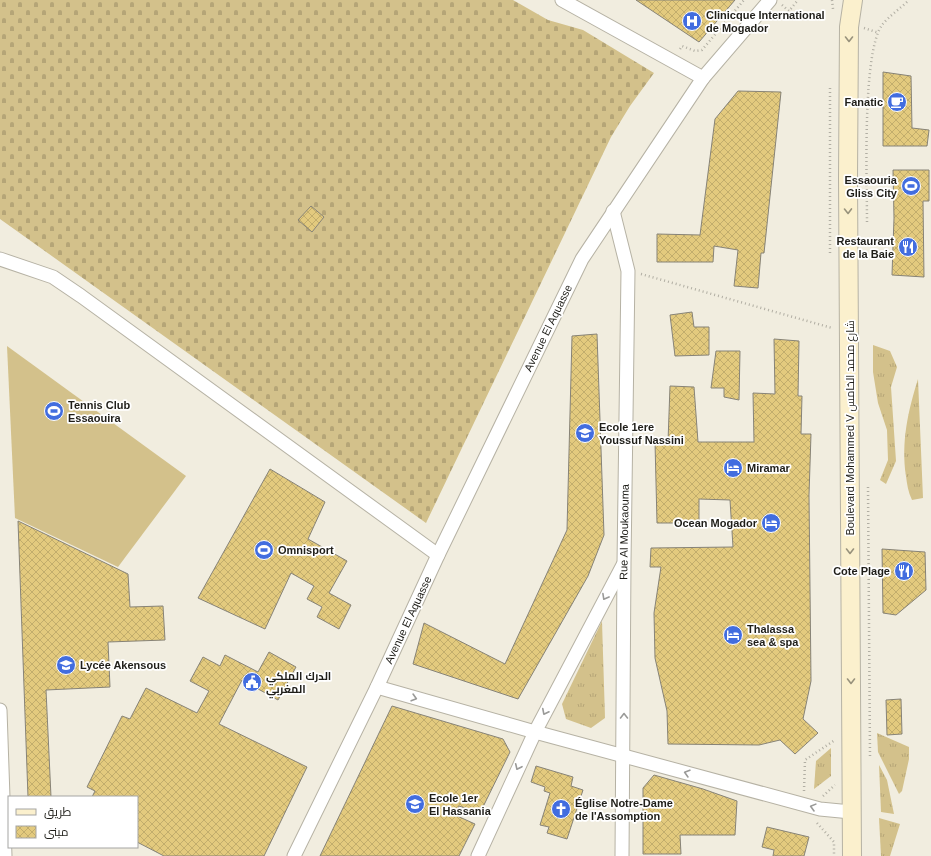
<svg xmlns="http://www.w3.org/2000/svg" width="931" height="856" viewBox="0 0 931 856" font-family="Helvetica,Cairo,sans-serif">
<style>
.grass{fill:url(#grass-tufts)}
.cemetery{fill:url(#cemetery-stones)}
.pitch{fill:#d3c18b}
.building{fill:url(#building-cross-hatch);stroke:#878377}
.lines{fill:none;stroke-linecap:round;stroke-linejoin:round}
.street-casing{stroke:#b6b2a4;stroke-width:15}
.secondary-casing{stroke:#b6b2a4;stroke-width:20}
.path{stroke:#b1aea3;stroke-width:2.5;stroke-dasharray:1 3;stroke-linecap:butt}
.street{stroke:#fff;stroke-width:13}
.secondary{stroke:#fbf0cd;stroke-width:18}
.oneway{stroke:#98927c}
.oneway2{stroke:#9a9a98}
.labels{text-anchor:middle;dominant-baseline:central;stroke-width:3.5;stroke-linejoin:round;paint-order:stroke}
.poi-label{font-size:11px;font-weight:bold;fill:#1f1e19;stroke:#fff;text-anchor:start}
.street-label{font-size:11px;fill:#1f1e19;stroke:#fff}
</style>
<defs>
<pattern id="grass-tufts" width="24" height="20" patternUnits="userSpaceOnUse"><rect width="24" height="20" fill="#d3c18b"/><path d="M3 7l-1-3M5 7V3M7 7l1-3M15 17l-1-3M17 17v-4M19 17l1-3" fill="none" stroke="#b5a577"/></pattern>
<pattern id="cemetery-stones" width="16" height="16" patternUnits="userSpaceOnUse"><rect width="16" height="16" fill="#d3c18b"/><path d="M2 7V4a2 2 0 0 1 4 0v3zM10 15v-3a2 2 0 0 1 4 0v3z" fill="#b5a577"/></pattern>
<pattern id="building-cross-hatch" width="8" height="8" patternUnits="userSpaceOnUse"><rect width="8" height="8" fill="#e3ca7e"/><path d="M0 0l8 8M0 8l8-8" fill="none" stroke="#c2ad6c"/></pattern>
</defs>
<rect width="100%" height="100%" fill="#f1eddf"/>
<g class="grass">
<path d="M 873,345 L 890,351 L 897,367 L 891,387 L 896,461 L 886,484 L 880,480 L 888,460 L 887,430 L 878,403 L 873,372 Z"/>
<path d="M 918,379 L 923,498 L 912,500 C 908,492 907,484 906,476 C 901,442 908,411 918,379 Z"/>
<path d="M 602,621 L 605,718 L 591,728 L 566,719 L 562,704 Z"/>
<path d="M 877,733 L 909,747 L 909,759 L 902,791 L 899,794 L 878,752 Z"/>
<path d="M 831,748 L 831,776 L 814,789 L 816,761 Z"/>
<path d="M 879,765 L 887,780 L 894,814 L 881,812 Z"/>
<path d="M 879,818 L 900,824 L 890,856 L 881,856 Z"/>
</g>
<path class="cemetery" d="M 0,0 L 513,0 L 548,20 L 583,30 L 654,73 L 630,106 L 611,137 L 426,523 L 0,219 Z"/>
<path class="pitch" d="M 7,346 L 186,476 L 118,567 L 15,518 Z"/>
<g class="building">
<path d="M 636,0 L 735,0 L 699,42 Z"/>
<path d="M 883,72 L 911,76 L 912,128 L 929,130 L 927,146 L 883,146 Z"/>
<path d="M 738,91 L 781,92 L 764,253 L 761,253 L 758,288 L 734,286 L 738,250 L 714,246 L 713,262 L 657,262 L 657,234 L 700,235 L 715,119 Z"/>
<path d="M 893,170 L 929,170 L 929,201 L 923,201 L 924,277 L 892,275 L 894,218 Z"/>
<path d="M 311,206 L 324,217 L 312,232 L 298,220 Z"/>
<path d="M 692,312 L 694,327 L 709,327 L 709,355 L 675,356 L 670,315 Z"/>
<path d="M 597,334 L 604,535 L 588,576 L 518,699 L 413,664 L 424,623 L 505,664 L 567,530 L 572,336 Z"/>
<path d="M 774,339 L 799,341 L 798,396 L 802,396 L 801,434 L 811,434 L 809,495 L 811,681 L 803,719 L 818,733 L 795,754 L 780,740 L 759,745 L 668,744 L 667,711 L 655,658 L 654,613 L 661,567 L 650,567 L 651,548 L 733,547 L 730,500 L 699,499 L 699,523 L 657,523 L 655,442 L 668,442 L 670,386 L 694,387 L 698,442 L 754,442 L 753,393 L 775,394 Z"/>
<path d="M 716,351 L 740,351 L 739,400 L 724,397 L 724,388 L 711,388 Z"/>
<path d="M 270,469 L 325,502 L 308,539 L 347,561 L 329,593 L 351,605 L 339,629 L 317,617 L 322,607 L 307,599 L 314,586 L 291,573 L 265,629 L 198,598 Z"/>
<path d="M 18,521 L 128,574 L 130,607 L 163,606 L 165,640 L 108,642 L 110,687 L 46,690 L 51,797 L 28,797 Z"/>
<path d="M 882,549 L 925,552 L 926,590 L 896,615 L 883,613 Z"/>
<path d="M 269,652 L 296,667 L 278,700 L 242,680 L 219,724 L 307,767 L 264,856 L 164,856 L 137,842 L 137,797 L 92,797 L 95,791 L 87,787 L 122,716 L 130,719 L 146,688 L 197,713 L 209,691 L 190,681 L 203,657 L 220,666 L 225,655 L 258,672 Z"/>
<path d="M 901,699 L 902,734 L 887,735 L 886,700 Z"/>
<path d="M 392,706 L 503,739 L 510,752 L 480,813 L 459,806 L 455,815 L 475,824 L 459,856 L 320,856 Z"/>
<path d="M 536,766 L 573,777 L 571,786 L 583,790 L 567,839 L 547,833 L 549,827 L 540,825 L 550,793 L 544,791 L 545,787 L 531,782 Z"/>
<path d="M 654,775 L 703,789 L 737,801 L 735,835 L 680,835 L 681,854 L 643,854 L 643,788 Z"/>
<path d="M 767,827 L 809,837 L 804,856 L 773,856 L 774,850 L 762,847 Z"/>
</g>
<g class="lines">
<defs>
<g id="street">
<path d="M 562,0 L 703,78"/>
<path d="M 613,211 L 628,271 L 624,563 L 622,856"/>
<path d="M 0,259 L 53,277 L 81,296 L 438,555"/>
<path d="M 377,687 L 535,732 L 820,809 L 851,812"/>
<path d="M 0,710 L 5,856"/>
<path d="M 294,856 L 377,687 L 438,555 L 582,259 L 703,78 L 770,0"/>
<path d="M 478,856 L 535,732 L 623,565"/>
</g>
<path id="secondary" d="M 852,856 L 848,178 L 849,27 L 853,0"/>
</defs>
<use href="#street" class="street-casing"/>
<use href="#secondary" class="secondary-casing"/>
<g class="path">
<path d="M 832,0 L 833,9"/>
<path d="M 782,5 L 789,11 L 798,0"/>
<path d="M 864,28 L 879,33"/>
<path d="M 680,49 L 682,46 L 695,51 L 702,50 L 744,0"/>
<path d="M 867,222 C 867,182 862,53 882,25 C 889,16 901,8 909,0"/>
<path d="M 830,253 L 830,88"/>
<path d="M 641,274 L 832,328"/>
<path d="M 868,487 L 870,756"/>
<path d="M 804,791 L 805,760 L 835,740"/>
<path d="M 823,796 L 835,785"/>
<path d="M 817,823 L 834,842 L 834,856"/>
</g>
<use href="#street" class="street"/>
<use href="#secondary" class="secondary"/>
</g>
<defs><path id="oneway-chevron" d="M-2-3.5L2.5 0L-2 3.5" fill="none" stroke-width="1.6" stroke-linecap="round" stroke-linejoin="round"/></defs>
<g class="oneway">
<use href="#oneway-chevron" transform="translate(849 39) rotate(90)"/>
<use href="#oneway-chevron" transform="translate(848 211) rotate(89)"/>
<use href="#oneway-chevron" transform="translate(850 551) rotate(90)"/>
<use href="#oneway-chevron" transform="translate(851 681) rotate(90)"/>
</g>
<g class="oneway2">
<use href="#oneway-chevron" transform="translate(605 597) rotate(119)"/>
<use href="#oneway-chevron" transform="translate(414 698) rotate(16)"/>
<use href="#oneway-chevron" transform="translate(545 712) rotate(117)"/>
<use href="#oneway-chevron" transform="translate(624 716) rotate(-90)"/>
<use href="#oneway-chevron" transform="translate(518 767) rotate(115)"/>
<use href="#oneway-chevron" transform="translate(687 773) rotate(-164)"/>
<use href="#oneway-chevron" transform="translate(813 807) rotate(-165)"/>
</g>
<defs>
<symbol id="hospital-disc" viewBox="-11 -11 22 22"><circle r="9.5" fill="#426ddf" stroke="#fff"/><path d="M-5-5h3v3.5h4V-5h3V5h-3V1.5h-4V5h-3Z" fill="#fff"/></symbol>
<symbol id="cafe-disc" viewBox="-11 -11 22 22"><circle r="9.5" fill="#426ddf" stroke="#fff"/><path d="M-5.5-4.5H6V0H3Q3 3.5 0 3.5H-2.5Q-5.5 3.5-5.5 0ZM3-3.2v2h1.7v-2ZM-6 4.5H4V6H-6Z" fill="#fff"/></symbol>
<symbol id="stadium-disc" viewBox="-11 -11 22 22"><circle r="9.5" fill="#426ddf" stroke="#fff"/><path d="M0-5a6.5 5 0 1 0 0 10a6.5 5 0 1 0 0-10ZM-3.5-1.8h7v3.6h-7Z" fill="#fff"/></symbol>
<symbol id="restaurant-disc" viewBox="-11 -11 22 22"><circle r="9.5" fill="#426ddf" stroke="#fff"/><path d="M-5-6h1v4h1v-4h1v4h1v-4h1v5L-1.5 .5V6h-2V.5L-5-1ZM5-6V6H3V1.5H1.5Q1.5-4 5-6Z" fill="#fff"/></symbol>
<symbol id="school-disc" viewBox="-11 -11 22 22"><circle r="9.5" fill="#426ddf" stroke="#fff"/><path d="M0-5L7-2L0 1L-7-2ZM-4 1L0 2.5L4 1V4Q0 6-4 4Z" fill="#fff"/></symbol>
<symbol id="hotel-disc" viewBox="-11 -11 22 22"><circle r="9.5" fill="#426ddf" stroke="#fff"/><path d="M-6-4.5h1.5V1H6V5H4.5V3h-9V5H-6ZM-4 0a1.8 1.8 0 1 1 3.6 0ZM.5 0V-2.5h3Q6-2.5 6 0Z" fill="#fff"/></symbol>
<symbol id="civic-disc" viewBox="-11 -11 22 22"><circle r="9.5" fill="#426ddf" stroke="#fff"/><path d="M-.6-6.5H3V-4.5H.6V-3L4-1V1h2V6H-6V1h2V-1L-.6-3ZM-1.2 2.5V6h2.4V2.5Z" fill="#fff"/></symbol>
<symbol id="church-disc" viewBox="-11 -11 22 22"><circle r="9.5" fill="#426ddf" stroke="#fff"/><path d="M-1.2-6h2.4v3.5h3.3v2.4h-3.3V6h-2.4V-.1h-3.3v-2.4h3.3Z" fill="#fff"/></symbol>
</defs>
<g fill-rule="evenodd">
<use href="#hospital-disc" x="681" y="10" width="22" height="22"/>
<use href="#cafe-disc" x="886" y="91" width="22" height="22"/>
<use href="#stadium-disc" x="900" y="175" width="22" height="22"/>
<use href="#restaurant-disc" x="897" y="236" width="22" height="22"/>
<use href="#stadium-disc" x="43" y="400" width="22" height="22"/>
<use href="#school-disc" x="574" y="422" width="22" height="22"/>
<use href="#hotel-disc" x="722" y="457" width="22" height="22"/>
<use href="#hotel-disc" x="760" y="512" width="22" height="22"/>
<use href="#stadium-disc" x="253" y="539" width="22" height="22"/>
<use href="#restaurant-disc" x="893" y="560" width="22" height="22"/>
<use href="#hotel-disc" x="722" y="624" width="22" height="22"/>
<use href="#school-disc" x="55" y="654" width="22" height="22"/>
<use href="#civic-disc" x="241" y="671" width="22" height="22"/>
<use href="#school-disc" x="404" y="793" width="22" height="22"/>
<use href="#church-disc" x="550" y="798" width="22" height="22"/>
</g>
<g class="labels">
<g class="poi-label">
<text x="706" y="15">Clinicque International<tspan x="706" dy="13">de Mogador</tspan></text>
<text x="883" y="102" text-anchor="end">Fanatic</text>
<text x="897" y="180" text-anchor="end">Essaouria<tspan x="897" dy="13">Gliss City</tspan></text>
<text x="894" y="241" text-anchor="end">Restaurant<tspan x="894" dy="13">de la Baie</tspan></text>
<text x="68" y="405">Tennis Club<tspan x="68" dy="13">Essaouira</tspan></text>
<text x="599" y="427">Ecole 1ere<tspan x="599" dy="13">Youssuf Nassini</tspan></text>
<text x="747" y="468">Miramar</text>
<text x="757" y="523" text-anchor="end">Ocean Mogador</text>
<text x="278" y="550">Omnisport</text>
<text x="890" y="571" text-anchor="end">Cote Plage</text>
<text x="747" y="629">Thalassa<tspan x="747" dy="13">sea &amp; spa</tspan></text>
<text x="80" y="665">Lycée Akensous</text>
<text x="266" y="676">الدرك الملكي<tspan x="266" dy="13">المغربي</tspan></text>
<text x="429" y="798">Ecole 1er<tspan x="429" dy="13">El Hassania</tspan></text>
<text x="575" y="803">Église Notre-Dame<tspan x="575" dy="13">de l'Assomption</tspan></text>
</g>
<g class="street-label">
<text transform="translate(548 328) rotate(-64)">Avenue El Aquasse</text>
<text transform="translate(850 428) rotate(-90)">Boulevard Mohammed V شارع محمد الخامس</text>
<text transform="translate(624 532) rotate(-89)">Rue Al Moukaouma</text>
<text transform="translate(408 620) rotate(-65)">Avenue El Aquasse</text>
</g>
</g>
<rect x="8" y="796" width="130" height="52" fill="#ffffff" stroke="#a5a5a3"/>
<rect x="16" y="809" width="20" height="6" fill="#fbf0cd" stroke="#a5a5a3"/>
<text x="44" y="816" font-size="12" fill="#1f1e19">طريق</text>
<rect x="16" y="826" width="20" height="12" fill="url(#building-cross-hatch)" stroke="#a5a5a3"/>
<text x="44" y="836" font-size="12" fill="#1f1e19">مبنى</text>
</svg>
